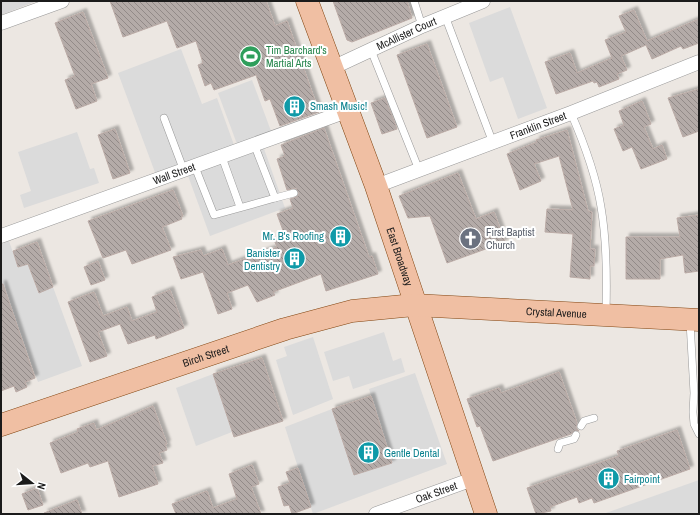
<svg xmlns="http://www.w3.org/2000/svg" width="700" height="515" viewBox="0 0 700 515" font-family="'Archivo Narrow',sans-serif">
<style>
.residential{fill:#d9d8d9}
.parking{fill:#dbdbdb}
.building{fill:url(#building-back-hatch);stroke:#bbaba6;filter:url(#shadow)}
.lines{fill:none;stroke-linecap:round;stroke-linejoin:round}
.service-casing{stroke:#989898;stroke-width:8}
.minor-casing{stroke:#989898;stroke-width:15}
.primary-casing{stroke:#824511;stroke-width:23}
.service{stroke:#fff;stroke-width:7}
.minor{stroke:#fff;stroke-width:14}
.primary{stroke:#f0bfa3;stroke-width:22}
.labels{text-anchor:middle;dominant-baseline:central;stroke-width:4;stroke-linejoin:round;paint-order:stroke}
.street-label{font-size:11px;fill:#1b1b1b;stroke:#fff}
.leisure-label{font-size:11px;fill:#27864d;stroke:#fff;text-anchor:start}
.culture-label{font-size:11px;fill:#0d838f;stroke:#fff;text-anchor:start}
.worship-label{font-size:11px;fill:#5b616d;stroke:#fff;text-anchor:start}
</style>
<defs>
<pattern id="building-back-hatch" width="6" height="6" patternUnits="userSpaceOnUse"><rect width="6" height="6" fill="#b4aba8"/><path d="M-1 5l2 2M0 0l6 6M5-1l2 2" fill="none" stroke="#928a88"/></pattern>
<filter id="shadow"><feDropShadow dx="3.5" dy="-3.5" stdDeviation="1" flood-color="#0004"/></filter>
</defs>
<rect width="100%" height="100%" fill="#ece7e2"/>
<path class="residential" d="M 1,1 L 37,1 L 1,15 Z"/>
<g class="parking">
<path d="M 510,7 L 547,108 L 518,119 L 503,77 L 490,82 L 469,23 Z"/>
<path d="M 181,49 L 202,104 L 217,98 L 234,145 L 156,175 L 118,73 Z"/>
<path d="M 252,80 L 271,131 L 237,144 L 218,93 Z"/>
<path d="M 77,132 L 90,169 L 94,168 L 99,183 L 24,208 L 20,195 L 31,191 L 18,152 Z"/>
<path d="M 263,146 L 285,208 L 210,236 L 187,173 Z"/>
<path d="M 9,241 L 18,267 L 28,264 L 38,292 L 53,287 L 82,366 L 38,382 L 8,300 L 1,303 L 1,244 Z"/>
<path d="M 384,332 L 393,361 L 401,358 L 405,372 L 353,389 L 349,376 L 333,381 L 324,352 Z"/>
<path d="M 313,337 L 333,399 L 293,415 L 276,360 L 287,356 L 284,347 Z"/>
<path d="M 415,373 L 447,464 L 313,514 L 285,427 L 332,409 L 354,475 L 392,463 L 369,389 Z"/>
<path d="M 213,374 L 232,432 L 196,446 L 176,388 Z"/>
<path d="M 699,480 L 699,514 L 603,514 Z"/>
</g>
<g class="building">
<path d="M 110,1 L 266,1 L 275,26 L 287,21 L 319,112 L 280,126 L 270,99 L 265,101 L 256,75 L 214,90 L 211,83 L 205,86 L 198,65 L 203,63 L 196,41 L 177,48 L 167,21 L 123,37 Z"/>
<path d="M 333,1 L 407,1 L 412,18 L 352,42 L 347,40 Z"/>
<path d="M 634,10 L 647,41 L 699,19 L 699,43 L 683,49 L 681,46 L 652,59 L 646,45 L 621,56 L 627,70 L 617,74 L 619,79 L 599,87 L 597,82 L 594,83 L 593,81 L 556,94 L 545,62 L 570,53 L 577,73 L 612,58 L 605,40 L 626,32 L 619,16 Z"/>
<path d="M 83,12 L 108,78 L 91,84 L 97,101 L 76,109 L 65,80 L 75,76 L 55,23 Z"/>
<path d="M 427,44 L 457,127 L 427,138 L 397,55 Z"/>
<path d="M 699,89 L 699,131 L 683,137 L 668,98 Z"/>
<path d="M 385,98 L 397,129 L 382,134 L 371,103 Z"/>
<path d="M 642,101 L 651,124 L 644,127 L 653,149 L 662,145 L 667,159 L 641,169 L 632,147 L 623,151 L 614,129 L 624,125 L 619,111 Z"/>
<path d="M 324,128 L 369,257 L 372,256 L 378,274 L 326,291 L 321,274 L 273,292 L 275,295 L 257,302 L 248,285 L 227,293 L 232,309 L 218,314 L 203,272 L 181,279 L 173,257 L 201,250 L 203,256 L 222,249 L 228,265 L 277,247 L 274,240 L 285,236 L 277,214 L 293,208 L 290,199 L 297,197 L 299,194 L 296,188 L 287,190 L 277,159 L 285,156 L 281,145 Z"/>
<path d="M 115,129 L 130,173 L 113,179 L 98,135 Z"/>
<path d="M 567,130 L 588,211 L 592,212 L 590,249 L 595,249 L 594,266 L 590,266 L 590,279 L 570,277 L 573,234 L 545,232 L 547,209 L 573,210 L 559,156 L 534,164 L 541,181 L 520,190 L 507,154 L 537,142 L 536,140 Z"/>
<path d="M 458,173 L 476,219 L 494,212 L 505,242 L 447,263 L 430,216 L 408,218 L 399,196 Z"/>
<path d="M 173,190 L 183,216 L 181,217 L 182,219 L 162,227 L 171,250 L 132,264 L 126,250 L 103,258 L 88,221 Z"/>
<path d="M 699,215 L 699,271 L 685,273 L 683,255 L 660,259 L 660,279 L 626,279 L 626,237 L 680,237 L 677,218 Z"/>
<path d="M 37,242 L 53,287 L 39,293 L 28,264 L 18,267 L 13,251 Z"/>
<path d="M 98,261 L 105,280 L 91,285 L 84,267 Z"/>
<path d="M 1,284 L 3,284 L 35,378 L 25,382 L 27,387 L 16,392 L 14,386 L 1,391 Z"/>
<path d="M 170,290 L 184,328 L 156,339 L 155,335 L 128,344 L 120,324 L 98,332 L 107,356 L 90,362 L 68,302 L 94,292 L 103,316 L 127,307 L 132,321 L 157,312 L 152,297 Z"/>
<path d="M 262,358 L 283,421 L 234,437 L 213,374 Z"/>
<path d="M 559,372 L 577,423 L 576,428 L 579,431 L 574,431 L 571,434 L 493,461 L 480,426 L 477,427 L 467,399 L 499,388 L 501,393 Z"/>
<path d="M 371,396 L 392,463 L 354,475 L 332,409 Z"/>
<path d="M 153,406 L 167,444 L 165,444 L 167,450 L 159,453 L 163,463 L 152,466 L 158,484 L 119,497 L 108,461 L 90,467 L 88,463 L 61,473 L 50,443 L 78,432 L 77,429 L 94,423 L 96,430 Z"/>
<path d="M 677,430 L 690,469 L 594,503 L 592,498 L 579,503 L 577,497 L 550,507 L 551,511 L 536,514 L 527,488 L 619,456 L 617,451 Z"/>
<path d="M 252,465 L 259,484 L 251,487 L 261,514 L 176,514 L 172,504 L 207,491 L 213,508 L 237,499 L 229,474 Z"/>
<path d="M 298,468 L 311,507 L 292,514 L 289,505 L 284,506 L 278,487 L 290,483 L 286,472 Z"/>
<path d="M 37,488 L 43,505 L 28,510 L 22,494 Z"/>
<path d="M 77,500 L 82,514 L 45,514 L 44,513 Z"/>
</g>
<g class="lines">
<defs>
<g id="service">
<path d="M 414,1 L 422,26"/>
<path d="M 445,16 L 493,143"/>
<path d="M 371,50 L 419,170"/>
<path d="M 571,113 C 584,143 596,175 601,207 C 607,242 607,277 606,312"/>
<path d="M 164,118 L 184,171"/>
<path d="M 222,157 L 240,207"/>
<path d="M 195,167 L 214,215 L 275,198 L 254,144"/>
<path d="M 275,198 L 294,193"/>
<path d="M 690,322 L 694,393 L 693,412 L 694,424 L 699,434"/>
<path d="M 581,426 L 584,421 L 594,418"/>
<path d="M 558,449 L 560,443 L 574,439 L 576,435"/>
</g>
<g id="minor">
<path d="M 1,23 L 62,1"/>
<path id="s1" d="M 332,68 L 422,26 L 483,1"/>
<path id="s2" d="M 376,186 L 571,113 L 699,62"/>
<path id="s3" d="M 1,236 L 347,111"/>
<path id="s4" d="M 376,514 L 473,479"/>
</g>
<g id="primary">
<path id="s5" d="M 307,1 L 376,186 L 486,514"/>
<path id="s6" d="M 1,425 L 285,329 L 352,311 L 414,305 L 699,320"/>
</g>
</defs>
<use href="#service" class="service-casing"/>
<use href="#minor" class="minor-casing"/>
<use href="#primary" class="primary-casing"/>
<use href="#service" class="service"/>
<use href="#minor" class="minor"/>
<use href="#primary" class="primary"/>
</g>
<defs>
<symbol id="stadium-disc" viewBox="-11 -11 22 22"><circle r="9.5" fill="#2e9e5b" stroke="#fff"/><path d="M0-5a6.5 5 0 1 0 0 10a6.5 5 0 1 0 0-10ZM-3.5-1.8h7v3.6h-7Z" fill="#fff"/></symbol>
<symbol id="building-disc" viewBox="-11 -11 22 22"><circle r="9.5" fill="#0f9aa8" stroke="#fff"/><path d="M-4-6H4V6H1V3H-1V6H-4ZM-2.5-4.3h1.7v1.8h-1.7ZM.8-4.3h1.7v1.8H.8ZM-2.5-1h1.7V.8h-1.7ZM.8-1h1.7V.8H.8Z" fill="#fff"/></symbol>
<symbol id="church-disc" viewBox="-11 -11 22 22"><circle r="9.5" fill="#6b7280" stroke="#fff"/><path d="M-1.2-6h2.4v3.5h3.3v2.4h-3.3V6h-2.4V-.1h-3.3v-2.4h3.3Z" fill="#fff"/></symbol>
</defs>
<g fill-rule="evenodd">
<use href="#stadium-disc" x="238" y="44" width="25" height="25"/>
<use href="#building-disc" x="282" y="94" width="25" height="25"/>
<use href="#building-disc" x="328" y="224" width="25" height="25"/>
<use href="#church-disc" x="458" y="226" width="25" height="25"/>
<use href="#building-disc" x="282" y="246" width="25" height="25"/>
<use href="#building-disc" x="356" y="440" width="25" height="25"/>
<use href="#building-disc" x="596" y="466" width="25" height="25"/>
</g>
<g class="labels">
<g class="street-label">
<text stroke="none"><textPath href="#s1" startOffset="82">McAllister Court</textPath></text>
<text stroke="none"><textPath href="#s2" startOffset="173">Franklin Street</textPath></text>
<text stroke="none"><textPath href="#s3" startOffset="184">Wall Street</textPath></text>
<text stroke="none"><textPath href="#s5" startOffset="272">East Broadway</textPath></text>
<text stroke="none"><textPath href="#s6" startOffset="574">Crystal Avenue</textPath></text>
<text stroke="none"><textPath href="#s6" startOffset="216">Birch Street</textPath></text>
<text stroke="none"><textPath href="#s4" startOffset="64">Oak Street</textPath></text>
</g>
<g class="leisure-label">
<text x="266" y="50">Tim Barchard's<tspan x="266" dy="13">Martial Arts</tspan></text>
</g>
<g class="culture-label">
<text x="310" y="106">Smash Music!</text>
<text x="324" y="236" text-anchor="end">Mr. B's Roofing</text>
<text x="280" y="253" text-anchor="end">Banister<tspan x="280" dy="13">Dentistry</tspan></text>
<text x="384" y="453">Gentle Dental</text>
<text x="624" y="479">Fairpoint</text>
</g>
<g class="worship-label">
<text x="486" y="232">First Baptist<tspan x="486" dy="13">Church</tspan></text>
</g>
</g>
<rect width="700" height="515" fill="none" stroke="#1b1b1b" stroke-width="4"/>
<g transform="translate(32 483) rotate(107)" stroke="#ffffff" stroke-width="3" paint-order="stroke">
<path d="M0-3L7 15L0 10L-7 15Z" fill="#1b1b1b"/>
<text y="-6" font-size="11" font-weight="bold" text-anchor="middle" fill="#1b1b1b">N</text>
</g>
</svg>
